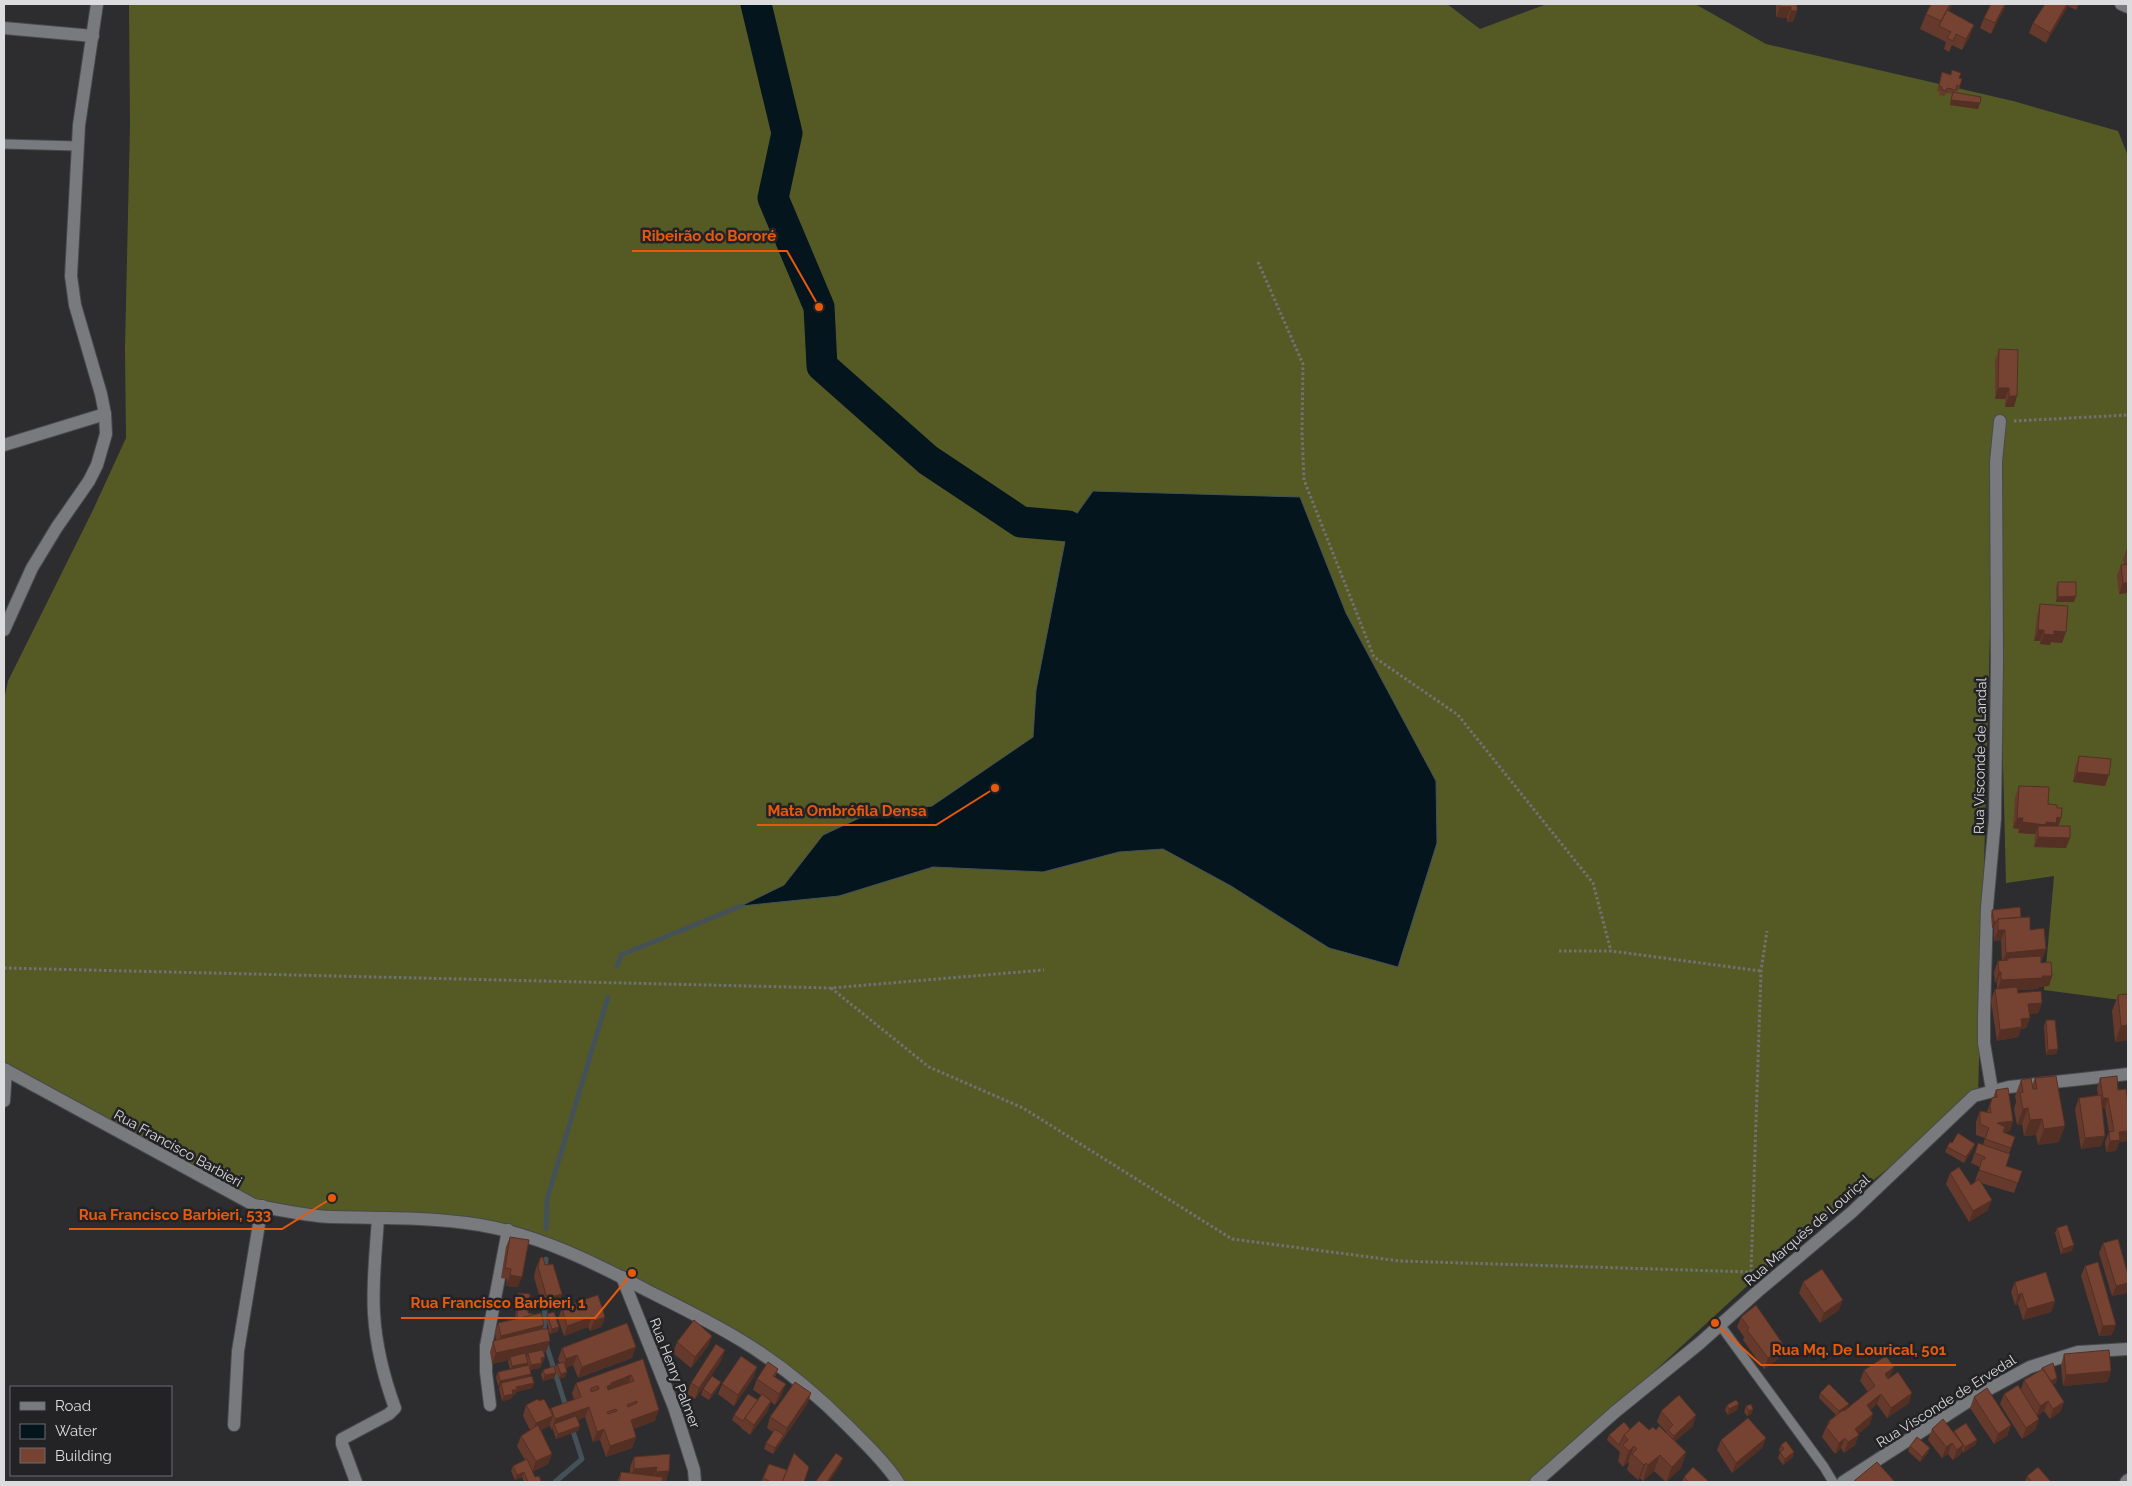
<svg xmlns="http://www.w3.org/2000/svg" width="2132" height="1486" viewBox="0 0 2132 1486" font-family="Raleway,sans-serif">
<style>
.forest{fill:#555a25}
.water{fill:#04151e;stroke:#455158}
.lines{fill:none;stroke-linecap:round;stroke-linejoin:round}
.stream{stroke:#455158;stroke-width:5}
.river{stroke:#04151e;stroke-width:31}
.lane-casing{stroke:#49494b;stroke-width:11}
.street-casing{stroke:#49494b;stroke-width:14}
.secondary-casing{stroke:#49494b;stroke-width:14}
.path{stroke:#727274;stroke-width:3;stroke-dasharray:2.5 2.5;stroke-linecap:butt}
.lane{stroke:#797a7d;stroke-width:9}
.street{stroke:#797a7d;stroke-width:12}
.secondary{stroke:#797a7d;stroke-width:12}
.wall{fill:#653a2c}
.shaded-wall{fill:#532f24}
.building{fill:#764333;stroke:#532f24;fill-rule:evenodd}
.labels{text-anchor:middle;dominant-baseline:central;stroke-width:5;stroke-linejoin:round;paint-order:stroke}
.street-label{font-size:14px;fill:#dcdcde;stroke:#232326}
.leader{fill:none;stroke:#e8590c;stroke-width:2}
.callout-dot{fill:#e8590c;stroke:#232326;stroke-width:2}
.callout-label{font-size:15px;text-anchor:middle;font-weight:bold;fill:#e8590c;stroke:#232326;stroke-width:5;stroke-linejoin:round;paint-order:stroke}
</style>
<rect width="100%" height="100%" fill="#2d2d30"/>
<path class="forest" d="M 129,4 L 1447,4 L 1480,29 L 1547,4 L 1695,4 L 1766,44 L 2013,101 L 2118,131 L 2128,156 L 2128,1001 L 2044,990 L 2054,876 L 2006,883 L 1995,440 L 1978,1098 L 1797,1240 L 1534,1482 L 895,1482 L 830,1408 L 680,1307 L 498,1228 L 251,1203 L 4,1072 L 4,700 L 8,681 L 93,510 L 126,438 L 125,349 L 130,125 Z"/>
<path class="water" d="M 1093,491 L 1300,497 L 1346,613 L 1436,781 L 1437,843 L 1398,967 L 1329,948 L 1231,886 L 1163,849 L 1119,852 L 1043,872 L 933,867 L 839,896 L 741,906 L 784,885 L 823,835 L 866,815 L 932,806 L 1033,737 L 1036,690 L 1068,526 Z"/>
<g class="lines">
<g class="stream">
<path d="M 617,966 L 621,955 L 741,906"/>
<path d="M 546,1229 L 547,1199 L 608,997"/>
<path d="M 545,1271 L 546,1259"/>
<path d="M 544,1336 L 545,1302"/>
<path d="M 546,1344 L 566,1407"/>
<path d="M 555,1482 L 582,1459 L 572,1428"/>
</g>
<path class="river" d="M 756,4 L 787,133 L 773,198 L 819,307 L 822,366 L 928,460 L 1021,522 L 1068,526"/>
<defs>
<g id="lane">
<path d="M 4,144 L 77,146"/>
<path d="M 1720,1325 L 1824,1467 L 1833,1482"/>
</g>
<g id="street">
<path d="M 2121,4 L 2128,7"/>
<path d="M 4,28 L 93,36"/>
<path d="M 4,445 L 105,414"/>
<path d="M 4,630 L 32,568 L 57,527 L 89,481 L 97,465 L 106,434 L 105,414 L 101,394 L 75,305 L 71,276 L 79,125 L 97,4"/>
<path d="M 4,1069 L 254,1205 C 280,1210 306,1216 332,1217 C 381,1218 432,1217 480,1225 C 539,1235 595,1263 648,1291 C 680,1307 711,1322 742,1341 C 780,1364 816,1394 848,1426 C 865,1443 885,1462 898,1482"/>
<path d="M 1992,1090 L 1984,1043 L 1984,1016 L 1987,907 L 1995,819 L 1997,659 L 1996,462 L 2000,421"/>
<path d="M 4,1101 L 6,1070"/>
<path d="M 622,1277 L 674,1407 L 694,1470 L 695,1482"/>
<path d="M 490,1405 L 486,1372 L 486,1346 L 508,1230"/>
<path d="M 234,1425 L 238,1351 L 262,1206"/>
<path d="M 356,1482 L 342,1444 L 342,1439 L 389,1414 L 395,1408 C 384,1378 376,1346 374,1314 C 372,1282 376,1250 378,1218"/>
<path d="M 1843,1482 L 1978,1395 L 2030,1367 L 2078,1352 L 2128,1349"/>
<path d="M 2126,1482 L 2128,1480"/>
</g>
<path id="secondary" d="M 1536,1482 L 1615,1412 L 1700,1343 L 1757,1292 L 1852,1212 L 1974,1096 L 2009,1087 L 2128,1074"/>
</defs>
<use href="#lane" class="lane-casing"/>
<use href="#street" class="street-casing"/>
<use href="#secondary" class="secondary-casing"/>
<g class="path">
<path d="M 1258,262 L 1303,364 L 1302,432 L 1304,480 L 1374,657 L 1458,715 L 1593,883 L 1611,951"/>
<path d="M 2014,421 L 2128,415"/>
<path d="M 1559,951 L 1611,951 L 1761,971"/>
<path d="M 4,968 L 831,988 L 1044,970"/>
<path d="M 831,988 L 929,1067 L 1023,1108 L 1232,1239 L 1400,1261 L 1751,1272"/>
<path d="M 1751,1272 L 1761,971 L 1767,931"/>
</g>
<use href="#lane" class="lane"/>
<use href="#street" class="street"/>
<use href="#secondary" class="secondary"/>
</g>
<g class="wall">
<path d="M 1776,4 L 1797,4 L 1797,11 L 1793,22 L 1787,22 L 1787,18 L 1776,17 Z"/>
<path d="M 1931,4 L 1952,4 L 1949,11 L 1970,36 L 1962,50 L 1952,45 L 1949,52 L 1944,49 L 1946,42 L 1920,29 L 1926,14 Z"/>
<path d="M 1991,4 L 2006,4 L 1991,34 L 1980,28 L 1984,18 Z"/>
<path d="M 2045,4 L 2079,4 L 2076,10 L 2068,6 L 2046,43 L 2029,33 L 2033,23 Z"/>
<path d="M 1952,70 L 1959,78 L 1960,86 L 1958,91 L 1956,91 L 1955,93 L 1980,103 L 1978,109 L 1950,105 L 1952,94 L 1946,93 L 1944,96 L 1939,95 L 1940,92 L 1937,91 L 1942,72 L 1950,75 Z"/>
<path d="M 1999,349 L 2014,407 L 2005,407 L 2005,399 L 1995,399 L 1995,360 Z"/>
<path d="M 2127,549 L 2128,549 L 2127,593 L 2119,594 L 2117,575 L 2121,565 L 2124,564 L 2123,559 Z"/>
<path d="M 2058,582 L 2074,602 L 2056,602 L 2056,587 Z"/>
<path d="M 2040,604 L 2062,643 L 2051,642 L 2050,645 L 2040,644 L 2040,641 L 2034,641 L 2037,615 Z"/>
<path d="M 2079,756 L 2105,786 L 2073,782 L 2075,767 Z"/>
<path d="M 2019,786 L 2048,804 L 2057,808 L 2061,818 L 2058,826 L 2066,848 L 2034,847 L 2035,834 L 2018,833 L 2019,829 L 2013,828 L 2015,797 Z"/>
<path d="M 1992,910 L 2021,917 L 2030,930 L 2042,960 L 2041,960 L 2041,963 L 2052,976 L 2049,986 L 2039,987 L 2039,989 L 2018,990 L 2018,993 L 2042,1003 L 2038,1013 L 2029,1014 L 2030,1018 L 2026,1028 L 2021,1029 L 2018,1037 L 1997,1041 L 1991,1000 L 1995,989 L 1997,989 L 1997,982 L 1995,983 L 1994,972 L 1998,961 L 2002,961 L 2001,940 L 1994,941 L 1994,927 L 1992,928 L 1991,915 Z"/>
<path d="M 2118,995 L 2128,1040 L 2115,1042 L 2112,1011 Z"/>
<path d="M 2046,1020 L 2058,1049 L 2056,1054 L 2046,1055 L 2044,1026 Z"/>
<path d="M 2035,1078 L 2059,1142 L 2038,1145 L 2036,1135 L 2024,1136 L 2022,1124 L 2017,1125 L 2014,1109 L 2016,1102 L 2015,1096 L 2021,1080 L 2032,1085 Z"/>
<path d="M 2100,1078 L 2118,1090 L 2128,1103 L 2128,1141 L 2119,1142 L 2116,1151 L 2106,1152 L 2105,1142 L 2109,1132 L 2105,1108 L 2102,1108 L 2105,1136 L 2101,1146 L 2081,1149 L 2075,1109 L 2079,1098 L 2098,1096 L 2097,1088 Z"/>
<path d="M 1996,1090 L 2013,1121 L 2010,1131 L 2004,1132 L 2015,1137 L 2009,1154 L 2006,1166 L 2022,1171 L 2014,1193 L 1981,1183 L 1988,1210 L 1969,1222 L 1946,1184 L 1950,1173 L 1971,1185 L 1976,1181 L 1975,1181 L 1980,1167 L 1971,1163 L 1978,1143 L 1983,1145 L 1985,1138 L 1976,1135 L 1976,1122 L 1980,1111 L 1987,1112 L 1992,1098 L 1993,1098 Z"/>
<path d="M 1952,1143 L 1975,1144 L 1973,1149 L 1964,1163 L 1945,1152 L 1947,1147 Z"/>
<path d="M 2057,1228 L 2072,1251 L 2061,1254 L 2055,1233 Z"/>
<path d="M 510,1237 L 518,1287 L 506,1286 L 507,1279 L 501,1278 L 506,1247 Z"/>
<path d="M 2103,1243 L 2127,1293 L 2112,1296 L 2099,1253 Z"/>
<path d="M 540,1258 L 545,1265 L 559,1304 L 543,1309 L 534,1277 L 536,1268 Z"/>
<path d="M 2085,1266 L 2112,1335 L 2099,1336 L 2081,1276 Z"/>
<path d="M 1803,1282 L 1839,1310 L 1820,1323 L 1799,1293 Z"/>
<path d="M 2015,1282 L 2055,1301 L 2051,1312 L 2023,1320 L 2018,1304 L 2015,1305 L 2011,1292 Z"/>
<path d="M 518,1293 L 528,1313 L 533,1315 L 542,1329 L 546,1352 L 544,1352 L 545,1357 L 540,1368 L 530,1370 L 530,1376 L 534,1383 L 532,1388 L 516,1392 L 515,1395 L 513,1395 L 511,1399 L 502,1401 L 499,1388 L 500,1386 L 498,1386 L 496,1377 L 498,1372 L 510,1369 L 508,1362 L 509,1360 L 492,1364 L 490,1352 L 493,1341 L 496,1341 L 495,1333 L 498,1323 L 515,1319 L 517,1298 Z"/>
<path d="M 578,1299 L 583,1300 L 605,1317 L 601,1327 L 590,1331 L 588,1327 L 564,1336 L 558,1319 L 562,1308 L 576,1303 Z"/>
<path d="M 547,1314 L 559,1327 L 557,1332 L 550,1334 L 546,1319 Z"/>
<path d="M 1741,1317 L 1785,1347 L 1781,1357 L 1764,1369 L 1743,1340 L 1744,1337 L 1737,1327 Z"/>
<path d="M 712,1336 L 708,1346 L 691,1368 L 673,1353 L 677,1342 Z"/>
<path d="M 562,1348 L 632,1358 L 578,1378 L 573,1365 L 566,1368 L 565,1377 L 559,1379 L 555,1370 L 557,1364 L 560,1364 L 558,1359 Z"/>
<path d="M 2064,1354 L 2111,1371 L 2107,1382 L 2063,1386 L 2061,1365 Z"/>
<path d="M 643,1359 L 655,1421 L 633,1429 L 636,1437 L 632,1448 L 606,1457 L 600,1440 L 593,1442 L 585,1417 L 578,1420 L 580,1426 L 578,1431 L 556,1439 L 553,1429 L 552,1430 L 549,1424 L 549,1426 L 541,1430 L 552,1454 L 548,1464 L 532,1472 L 535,1477 L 541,1481 L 540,1482 L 524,1482 L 522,1477 L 515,1480 L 511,1471 L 513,1466 L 525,1460 L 517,1446 L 521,1436 L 530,1430 L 523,1416 L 526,1405 L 539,1401 L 550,1410 L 551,1408 L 574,1400 L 572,1393 L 576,1383 Z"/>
<path d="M 721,1361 L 695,1399 L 687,1394 L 691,1383 Z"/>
<path d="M 757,1367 L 753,1378 L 734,1406 L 718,1394 L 722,1384 Z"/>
<path d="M 2042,1368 L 2057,1378 L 2056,1383 L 2053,1384 L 2064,1402 L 2060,1412 L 2050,1419 L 2044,1411 L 2037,1416 L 2039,1419 L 2035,1430 L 2022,1439 L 2000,1404 L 2004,1394 L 2021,1389 L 2024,1380 L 2041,1370 Z"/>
<path d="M 778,1369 L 775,1377 L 782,1395 L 775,1405 L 771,1402 L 767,1412 L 750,1435 L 741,1428 L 741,1427 L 732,1420 L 734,1415 L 758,1400 L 761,1395 L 753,1390 L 757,1379 Z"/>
<path d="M 543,1370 L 556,1373 L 554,1378 L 543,1381 L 541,1375 Z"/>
<path d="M 1864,1370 L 1890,1377 L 1909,1403 L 1887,1418 L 1877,1404 L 1870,1410 L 1870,1424 L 1858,1434 L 1855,1445 L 1844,1453 L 1841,1448 L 1835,1454 L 1822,1437 L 1826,1427 L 1829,1421 L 1836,1415 L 1819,1398 L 1820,1393 L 1849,1404 L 1847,1409 L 1868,1392 L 1860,1381 Z"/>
<path d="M 719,1387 L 709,1400 L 701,1395 L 703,1389 Z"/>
<path d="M 811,1393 L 807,1404 L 773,1454 L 764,1449 L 766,1443 L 773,1432 L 767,1428 L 770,1417 Z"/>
<path d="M 1974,1397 L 2011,1425 L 2007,1436 L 1994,1444 L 1970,1408 Z"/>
<path d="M 1727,1405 L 1737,1410 L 1728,1415 L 1725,1410 Z"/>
<path d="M 1746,1406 L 1753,1409 L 1751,1414 L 1747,1416 L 1744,1412 Z"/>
<path d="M 1661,1411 L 1693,1426 L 1675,1441 L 1686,1452 L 1681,1468 L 1666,1482 L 1654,1471 L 1643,1481 L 1640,1478 L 1638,1480 L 1627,1470 L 1629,1463 L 1628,1462 L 1623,1467 L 1618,1461 L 1620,1453 L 1618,1450 L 1619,1449 L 1618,1450 L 1607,1440 L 1609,1435 L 1630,1429 L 1656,1430 L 1667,1433 L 1657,1422 Z"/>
<path d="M 1932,1429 L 1954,1432 L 1954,1431 L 1977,1440 L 1975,1445 L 1963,1453 L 1962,1450 L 1960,1455 L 1953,1460 L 1948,1454 L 1942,1458 L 1928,1440 Z"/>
<path d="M 1766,1438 L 1762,1448 L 1732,1473 L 1717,1450 L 1721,1440 Z"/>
<path d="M 1781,1445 L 1793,1457 L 1783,1465 L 1778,1458 L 1780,1452 L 1779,1450 Z"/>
<path d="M 1910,1446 L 1928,1453 L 1920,1462 L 1908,1451 Z"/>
<path d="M 670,1454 L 666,1482 L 617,1482 L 621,1472 L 630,1473 L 630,1467 L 634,1457 Z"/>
<path d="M 769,1464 L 804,1482 L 761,1482 Z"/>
<path d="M 2027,1476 L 2051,1482 L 2025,1482 Z"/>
<path d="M 1684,1477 L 1708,1481 L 1707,1482 L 1682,1482 Z"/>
</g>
<g class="shaded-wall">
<path d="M 1950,4 L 1952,4 L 1941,26 L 1939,26 L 1935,37 L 1941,21 Z"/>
<path d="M 2005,4 L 2006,4 L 2005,7 L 1991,34 L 1995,23 Z"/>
<path d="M 2067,4 L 2069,4 L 2068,6 L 2046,43 L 2050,33 Z"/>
<path d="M 1780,7 L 1791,7 L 1787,18 L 1776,17 Z"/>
<path d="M 1791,11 L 1797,11 L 1793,22 L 1787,22 Z"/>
<path d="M 1974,25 L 1970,36 L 1962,50 L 1966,39 Z"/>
<path d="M 1951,100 L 1980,103 L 1978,109 L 1950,105 Z"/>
<path d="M 1998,388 L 2009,388 L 2005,399 L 1995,399 Z"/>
<path d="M 2009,396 L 2017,396 L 2014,407 L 2005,407 Z"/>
<path d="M 2123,583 L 2128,583 L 2128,591 L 2127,593 L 2119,594 Z"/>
<path d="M 2076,596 L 2074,602 L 2056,602 L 2058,597 Z"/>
<path d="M 2038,630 L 2044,630 L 2040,641 L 2034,641 Z"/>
<path d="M 2054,631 L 2066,632 L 2062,643 L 2051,642 L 2050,645 L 2040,644 L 2044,634 Z"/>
<path d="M 2077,772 L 2109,775 L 2105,786 L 2073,782 Z"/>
<path d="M 2057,817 L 2061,818 L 2058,828 L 2038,826 L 2035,834 L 2018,833 L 2022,822 L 2046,822 Z"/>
<path d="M 2017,818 L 2023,818 L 2019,829 L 2013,828 Z"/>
<path d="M 2038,837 L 2070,838 L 2066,848 L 2034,847 Z"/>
<path d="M 1994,922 L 1996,922 L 1994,927 L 1992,928 Z"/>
<path d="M 1998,930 L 2005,930 L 2001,940 L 1994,941 Z"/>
<path d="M 2046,949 L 2042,960 L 2007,963 L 2008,958 L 2006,963 L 2002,963 L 2006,953 Z"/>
<path d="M 1999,972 L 2001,972 L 1997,982 L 1995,983 Z"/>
<path d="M 2052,976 L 2049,986 L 2039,987 L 2039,989 L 1997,991 L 2001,980 Z"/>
<path d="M 2042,1003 L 2038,1013 L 2024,1014 L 2028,1004 Z"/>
<path d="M 2030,1018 L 2026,1028 L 2021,1029 L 2018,1037 L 1997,1041 L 2000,1030 L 2021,1019 Z"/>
<path d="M 2128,1025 L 2128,1040 L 2115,1042 L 2121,1026 Z"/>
<path d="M 2058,1049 L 2056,1054 L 2046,1055 L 2048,1050 Z"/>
<path d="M 2103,1098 L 2108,1098 L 2105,1108 L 2100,1109 Z"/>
<path d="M 2028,1108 L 2022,1124 L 2017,1125 L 2023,1109 Z"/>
<path d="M 2042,1119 L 2036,1135 L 2024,1136 L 2030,1120 Z"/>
<path d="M 2013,1121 L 2010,1131 L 2004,1132 L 1997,1123 Z"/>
<path d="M 2065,1126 L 2059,1142 L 2038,1145 L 2044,1129 Z"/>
<path d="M 2128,1131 L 2128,1141 L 2119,1142 L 2116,1151 L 2106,1152 L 2110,1141 L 2119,1132 Z"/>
<path d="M 2105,1136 L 2101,1146 L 2081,1149 L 2085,1138 Z"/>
<path d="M 1975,1144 L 1973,1149 L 1964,1163 L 1966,1157 Z"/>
<path d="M 1992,1200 L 1988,1210 L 1969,1222 L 1973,1211 Z"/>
<path d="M 2074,1245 L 2072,1251 L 2061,1254 L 2063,1249 Z"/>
<path d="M 510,1275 L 522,1277 L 518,1287 L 506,1286 Z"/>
<path d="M 2128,1283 L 2128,1288 L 2127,1293 L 2112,1296 L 2116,1286 Z"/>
<path d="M 2022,1293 L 2018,1304 L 2015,1305 L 2018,1295 Z"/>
<path d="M 562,1294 L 559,1304 L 543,1309 L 547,1298 Z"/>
<path d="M 1843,1300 L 1839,1310 L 1820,1323 L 1824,1313 Z"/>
<path d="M 2055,1301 L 2051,1312 L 2023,1320 L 2027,1309 Z"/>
<path d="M 592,1317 L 588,1327 L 564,1336 L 567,1326 Z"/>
<path d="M 605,1317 L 601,1327 L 590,1331 L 594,1321 Z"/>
<path d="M 544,1325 L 540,1336 L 498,1346 L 501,1336 Z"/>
<path d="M 2116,1325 L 2112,1335 L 2099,1336 L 2103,1326 Z"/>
<path d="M 559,1327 L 557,1332 L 550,1334 L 552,1329 Z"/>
<path d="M 712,1336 L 708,1346 L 691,1368 L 695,1357 Z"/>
<path d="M 550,1341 L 546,1352 L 529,1356 L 528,1353 L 527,1356 L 510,1360 L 510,1357 L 509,1360 L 492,1364 L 496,1353 Z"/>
<path d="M 636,1347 L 632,1358 L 578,1378 L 582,1367 Z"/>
<path d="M 1785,1347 L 1781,1357 L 1764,1369 L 1768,1358 Z"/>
<path d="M 725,1350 L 721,1361 L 695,1399 L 699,1388 Z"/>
<path d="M 577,1355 L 573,1365 L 562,1369 L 566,1359 Z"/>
<path d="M 545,1357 L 540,1368 L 529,1370 L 531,1365 L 541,1358 Z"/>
<path d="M 528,1363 L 526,1369 L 510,1371 L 512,1366 Z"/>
<path d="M 757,1367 L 753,1378 L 734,1406 L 738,1395 Z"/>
<path d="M 1894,1367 L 1890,1377 L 1881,1385 L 1885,1374 Z"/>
<path d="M 2111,1371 L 2107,1382 L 2063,1386 L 2066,1375 Z"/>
<path d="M 567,1372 L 565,1377 L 559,1379 L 561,1374 Z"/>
<path d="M 556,1373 L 554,1378 L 543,1381 L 545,1375 Z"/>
<path d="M 531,1374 L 529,1379 L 501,1383 L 500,1386 L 498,1386 L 500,1381 Z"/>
<path d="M 631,1375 L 628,1385 L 607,1395 L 607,1386 L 611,1383 Z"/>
<path d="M 2057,1378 L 2056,1383 L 2047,1387 L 2049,1381 Z"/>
<path d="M 721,1382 L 719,1387 L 709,1400 L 711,1395 Z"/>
<path d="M 534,1383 L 532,1388 L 516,1392 L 515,1395 L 513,1395 L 511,1399 L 502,1401 L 504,1396 L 516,1387 Z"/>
<path d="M 786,1384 L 782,1395 L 775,1405 L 779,1394 Z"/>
<path d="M 811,1393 L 807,1404 L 783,1439 L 787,1428 Z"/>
<path d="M 1912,1393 L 1909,1403 L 1887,1418 L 1891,1408 Z"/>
<path d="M 1881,1394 L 1877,1404 L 1863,1416 L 1867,1405 Z"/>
<path d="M 771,1401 L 767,1412 L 750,1435 L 754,1425 Z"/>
<path d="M 2048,1401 L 2044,1411 L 2036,1417 L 2040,1406 Z"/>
<path d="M 2064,1402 L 2060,1412 L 2050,1419 L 2053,1409 Z"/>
<path d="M 1739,1404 L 1737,1410 L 1728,1415 L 1729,1409 Z"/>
<path d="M 1849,1404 L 1847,1409 L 1838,1416 L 1839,1411 Z"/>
<path d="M 589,1407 L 585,1417 L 556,1428 L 554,1424 L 553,1429 L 552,1430 L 555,1419 Z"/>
<path d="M 1753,1409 L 1751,1414 L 1747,1416 L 1749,1411 Z"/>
<path d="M 659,1410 L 655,1421 L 627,1431 L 631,1420 Z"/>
<path d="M 1873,1414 L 1870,1424 L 1852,1440 L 1855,1429 Z"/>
<path d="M 1696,1415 L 1693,1426 L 1670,1446 L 1674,1436 Z"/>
<path d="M 553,1416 L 549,1426 L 532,1434 L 536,1423 Z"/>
<path d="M 2039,1419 L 2035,1430 L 2022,1439 L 2026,1428 Z"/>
<path d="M 2011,1425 L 2007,1436 L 1994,1444 L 1998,1434 Z"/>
<path d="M 580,1426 L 578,1431 L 556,1439 L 558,1434 Z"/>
<path d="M 604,1429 L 600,1440 L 593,1442 L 597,1432 Z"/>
<path d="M 784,1435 L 782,1440 L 773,1454 L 775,1448 Z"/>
<path d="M 1859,1435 L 1855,1445 L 1844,1453 L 1848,1442 Z"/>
<path d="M 636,1437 L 632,1448 L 606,1457 L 610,1446 Z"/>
<path d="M 1766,1438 L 1762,1448 L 1732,1473 L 1736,1463 Z"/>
<path d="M 1845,1438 L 1841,1448 L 1835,1454 L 1839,1443 Z"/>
<path d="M 1977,1440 L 1975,1445 L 1963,1453 L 1965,1447 Z"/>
<path d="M 1952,1443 L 1948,1454 L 1942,1458 L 1946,1447 Z"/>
<path d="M 1963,1445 L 1960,1455 L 1953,1460 L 1957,1450 Z"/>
<path d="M 1634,1446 L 1628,1462 L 1623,1467 L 1629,1451 Z"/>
<path d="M 1930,1448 L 1928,1453 L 1920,1462 L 1922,1457 Z"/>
<path d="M 1686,1452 L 1681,1468 L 1666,1482 L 1672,1467 Z"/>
<path d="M 1794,1452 L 1793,1457 L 1783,1465 L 1785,1459 Z"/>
<path d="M 552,1454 L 548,1464 L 532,1472 L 536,1461 Z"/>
<path d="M 1660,1455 L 1654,1471 L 1643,1481 L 1648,1465 Z"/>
<path d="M 843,1458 L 841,1464 L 829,1482 L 827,1482 Z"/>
<path d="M 1646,1463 L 1640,1478 L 1638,1480 L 1644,1465 Z"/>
<path d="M 657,1467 L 653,1478 L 631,1480 L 634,1469 Z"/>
<path d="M 669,1471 L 666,1482 L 653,1482 L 656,1472 Z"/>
<path d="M 524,1472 L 522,1477 L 515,1480 L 517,1475 Z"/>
</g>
<g class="building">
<path d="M 1780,4 L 1797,4 L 1797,11 L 1791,11 L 1791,7 L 1780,7 Z"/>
<path d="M 1931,4 L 1950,4 L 1941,21 L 1926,14 Z"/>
<path d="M 1991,4 L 2005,4 L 1995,23 L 1984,18 Z"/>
<path d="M 2045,4 L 2067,4 L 2050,33 L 2033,23 Z"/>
<path d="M 1947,10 L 1974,25 L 1966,39 L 1956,34 L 1953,41 L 1947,38 L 1951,32 L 1939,26 Z"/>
<path d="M 1952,70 L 1961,73 L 1959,78 L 1962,79 L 1960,86 L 1957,85 L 1956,90 L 1947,88 L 1946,91 L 1941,89 L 1942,87 L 1939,86 L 1942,72 L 1951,75 Z"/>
<path d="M 1953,92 L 1981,97 L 1980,103 L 1951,100 Z"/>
<path d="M 1999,349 L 2018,350 L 2017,396 L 2009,396 L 2009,388 L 1998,388 Z"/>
<path d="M 2127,549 L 2128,549 L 2128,583 L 2123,583 L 2121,565 L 2128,564 Z"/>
<path d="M 2058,582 L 2076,582 L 2076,596 L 2058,597 Z"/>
<path d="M 2040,604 L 2068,606 L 2066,632 L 2054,631 L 2054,635 L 2044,634 L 2044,630 L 2038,630 Z"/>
<path d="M 2079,756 L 2111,759 L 2109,775 L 2077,772 Z"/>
<path d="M 2019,786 L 2049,787 L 2048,804 L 2057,805 L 2057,808 L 2062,808 L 2061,818 L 2057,817 L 2056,823 L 2046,822 L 2046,825 L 2022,822 L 2023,818 L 2017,818 Z"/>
<path d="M 2038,826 L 2070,826 L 2070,838 L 2038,837 Z"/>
<path d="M 2020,907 L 2021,917 L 1998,919 L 1996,922 L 1994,922 L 1992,910 Z"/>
<path d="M 2030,917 L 2030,930 L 2044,928 L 2046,949 L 2006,953 L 2005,930 L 1998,930 L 1998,919 Z"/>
<path d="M 2041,956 L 2041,963 L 2051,962 L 2052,976 L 2042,976 L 2042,978 L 2001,980 L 2001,972 L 1999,972 L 1998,961 L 2008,960 L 2008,958 Z"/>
<path d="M 2017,987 L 2018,993 L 2041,991 L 2042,1003 L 2028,1004 L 2030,1018 L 2021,1019 L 2022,1027 L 2000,1030 L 1995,989 Z"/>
<path d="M 2128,994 L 2128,1025 L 2121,1026 L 2118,995 Z"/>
<path d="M 2046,1020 L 2055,1020 L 2058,1049 L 2048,1050 Z"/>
<path d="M 2056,1076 L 2065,1126 L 2044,1129 L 2042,1119 L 2030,1120 L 2028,1108 L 2023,1109 L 2020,1093 L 2023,1092 L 2021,1080 L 2031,1078 L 2033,1089 L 2037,1089 L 2035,1078 Z"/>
<path d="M 2117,1076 L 2118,1090 L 2126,1089 L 2128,1103 L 2128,1131 L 2119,1132 L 2120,1140 L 2110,1141 L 2109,1132 L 2114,1131 L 2108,1098 L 2103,1098 L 2100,1078 Z"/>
<path d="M 2008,1088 L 2013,1121 L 1997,1123 L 2005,1127 L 2003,1132 L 2015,1137 L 2011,1148 L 1985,1139 L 1989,1128 L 1980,1124 L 1980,1111 L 1991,1113 L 1990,1106 L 1992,1098 L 1997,1097 L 1996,1090 Z"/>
<path d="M 2101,1095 L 2105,1136 L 2085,1138 L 2079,1098 Z"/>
<path d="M 1958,1133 L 1975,1144 L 1966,1157 L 1947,1147 L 1950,1142 L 1952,1143 Z"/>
<path d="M 1978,1143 L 2010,1154 L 2006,1166 L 2022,1171 L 2018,1183 L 1979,1170 L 1982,1159 L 1985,1159 L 1985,1157 L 1975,1153 Z"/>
<path d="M 1959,1167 L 1971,1185 L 1979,1179 L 1992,1200 L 1973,1211 L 1950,1173 Z"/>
<path d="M 2067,1225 L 2074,1245 L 2063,1249 L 2057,1228 Z"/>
<path d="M 510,1237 L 529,1240 L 522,1277 L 510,1275 L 511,1269 L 505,1268 Z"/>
<path d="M 2118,1239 L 2128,1275 L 2128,1283 L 2116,1286 L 2103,1243 Z"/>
<path d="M 543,1257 L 545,1265 L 553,1264 L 562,1294 L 547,1298 L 538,1267 L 540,1258 Z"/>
<path d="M 2098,1262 L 2116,1325 L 2103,1326 L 2085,1266 Z"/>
<path d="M 1822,1269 L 1843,1300 L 1824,1313 L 1803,1282 Z"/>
<path d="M 2046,1272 L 2055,1301 L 2027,1309 L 2022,1293 L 2018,1295 L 2015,1282 Z"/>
<path d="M 518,1293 L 530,1294 L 528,1313 L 533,1314 L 533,1315 L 521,1318 L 517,1317 Z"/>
<path d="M 598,1295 L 605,1317 L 594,1321 L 592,1317 L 567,1326 L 562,1308 L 578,1302 L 578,1299 L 582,1297 L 583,1300 Z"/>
<path d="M 1756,1305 L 1785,1347 L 1768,1358 L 1747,1330 L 1749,1328 L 1741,1317 Z"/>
<path d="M 554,1312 L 559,1327 L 552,1329 L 547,1314 Z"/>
<path d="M 541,1313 L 544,1325 L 501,1336 L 498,1323 Z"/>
<path d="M 694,1320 L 712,1336 L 695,1357 L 677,1342 Z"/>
<path d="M 627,1323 L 636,1347 L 582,1367 L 577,1355 L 566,1359 L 562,1348 Z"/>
<path d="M 542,1329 L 548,1329 L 550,1341 L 496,1353 L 493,1341 Z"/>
<path d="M 716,1344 L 725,1350 L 699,1388 L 691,1383 Z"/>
<path d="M 543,1350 L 545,1357 L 541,1358 L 542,1363 L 531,1365 L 528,1353 Z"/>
<path d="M 2109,1350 L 2111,1371 L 2066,1375 L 2064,1354 Z"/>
<path d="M 525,1353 L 528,1363 L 512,1366 L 510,1357 Z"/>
<path d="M 741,1356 L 757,1367 L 738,1395 L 722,1384 Z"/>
<path d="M 1886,1356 L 1894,1367 L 1885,1374 L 1888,1379 L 1898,1372 L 1912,1393 L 1891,1408 L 1881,1394 L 1867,1405 L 1873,1414 L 1855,1429 L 1859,1435 L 1848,1442 L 1845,1438 L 1839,1443 L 1826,1427 L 1830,1423 L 1829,1421 L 1843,1410 L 1844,1411 L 1875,1386 L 1864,1370 Z"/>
<path d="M 643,1359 L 659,1410 L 631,1420 L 636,1437 L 610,1446 L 604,1429 L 597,1432 L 589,1407 L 555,1419 L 551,1408 L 581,1397 L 576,1383 ZM 631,1375 L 634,1381 L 608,1390 L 607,1386 L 611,1385 L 611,1383 ZM 598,1386 L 599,1389 L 591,1392 L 591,1388 ZM 637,1401 L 637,1403 L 628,1407 L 627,1405 ZM 616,1409 L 617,1411 L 608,1414 L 607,1412 Z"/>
<path d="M 564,1362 L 567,1372 L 561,1374 L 557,1364 Z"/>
<path d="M 768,1362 L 778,1369 L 773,1376 L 786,1384 L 779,1394 L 757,1379 Z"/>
<path d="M 2053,1363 L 2057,1378 L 2051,1381 L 2043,1369 L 2042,1369 L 2042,1368 Z"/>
<path d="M 529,1365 L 531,1374 L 500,1381 L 498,1372 Z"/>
<path d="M 554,1366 L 556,1373 L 545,1375 L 543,1370 Z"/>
<path d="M 2043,1369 L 2064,1402 L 2053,1409 L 2048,1401 L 2040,1406 L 2024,1380 Z"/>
<path d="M 532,1376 L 534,1383 L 516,1387 L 517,1390 L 512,1390 L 513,1394 L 504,1396 L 501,1383 Z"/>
<path d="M 712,1376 L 721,1382 L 711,1395 L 703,1389 Z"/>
<path d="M 795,1382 L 811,1393 L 787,1428 L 770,1417 Z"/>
<path d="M 1829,1384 L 1849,1404 L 1839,1411 L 1820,1393 Z"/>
<path d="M 2018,1385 L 2039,1419 L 2026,1428 L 2004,1394 Z"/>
<path d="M 1987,1388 L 2011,1425 L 1998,1434 L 1974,1397 Z"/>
<path d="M 748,1394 L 758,1400 L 745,1418 L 743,1421 L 734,1415 Z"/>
<path d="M 762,1394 L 771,1401 L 754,1425 L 745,1418 Z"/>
<path d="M 1679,1395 L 1696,1415 L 1674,1436 L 1668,1430 L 1673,1425 L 1661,1411 Z"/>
<path d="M 538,1399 L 539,1401 L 544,1399 L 553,1416 L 536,1423 L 526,1405 Z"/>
<path d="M 1736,1400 L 1739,1404 L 1729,1409 L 1727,1405 Z"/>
<path d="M 1751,1404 L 1753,1409 L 1749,1411 L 1746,1406 Z"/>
<path d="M 576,1416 L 580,1426 L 558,1434 L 554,1424 Z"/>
<path d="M 1748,1418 L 1766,1438 L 1736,1463 L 1721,1440 Z"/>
<path d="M 1943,1419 L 1963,1445 L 1957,1450 L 1952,1443 L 1946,1447 L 1932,1429 Z"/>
<path d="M 1639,1421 L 1649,1430 L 1653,1427 L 1656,1430 L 1659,1426 L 1686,1452 L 1672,1467 L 1660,1455 L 1648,1465 L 1646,1463 L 1644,1465 L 1632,1454 L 1637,1449 L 1634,1446 L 1629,1451 L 1623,1445 L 1628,1440 L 1624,1435 Z"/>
<path d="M 1624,1422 L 1630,1429 L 1624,1435 L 1619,1445 L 1609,1435 Z"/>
<path d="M 1966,1423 L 1977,1440 L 1965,1447 L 1954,1431 Z"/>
<path d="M 538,1425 L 552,1454 L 536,1461 L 521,1436 Z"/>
<path d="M 775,1429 L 784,1435 L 775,1448 L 766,1443 Z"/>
<path d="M 1917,1437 L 1930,1448 L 1922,1457 L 1910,1446 Z"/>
<path d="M 1786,1441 L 1794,1452 L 1785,1459 L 1780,1452 L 1784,1449 L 1781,1445 Z"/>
<path d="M 794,1453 L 809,1467 L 804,1482 L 782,1482 Z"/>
<path d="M 836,1453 L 843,1458 L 827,1482 L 818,1482 L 816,1481 Z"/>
<path d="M 670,1454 L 669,1471 L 656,1472 L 657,1467 L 634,1469 L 634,1457 Z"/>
<path d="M 527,1459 L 535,1477 L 539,1476 L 541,1481 L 538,1482 L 528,1482 L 524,1472 L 517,1475 L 513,1466 Z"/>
<path d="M 1877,1462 L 1895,1482 L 1854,1482 L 1854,1481 Z"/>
<path d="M 769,1464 L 787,1470 L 782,1482 L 771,1482 L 763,1478 Z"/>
<path d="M 1693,1467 L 1708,1481 L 1706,1482 L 1689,1482 L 1684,1477 Z"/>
<path d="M 2038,1467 L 2051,1482 L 2032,1482 L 2027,1476 Z"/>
<path d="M 621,1472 L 663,1477 L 662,1482 L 619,1482 Z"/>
</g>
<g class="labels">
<g class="street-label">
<text transform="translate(1980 756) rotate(-89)">Rua Visconde de Landal</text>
<text transform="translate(178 1148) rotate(29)">Rua Francisco Barbieri</text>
<text transform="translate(1807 1230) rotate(-41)">Rua Marquês de Louriçal</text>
<text transform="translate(675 1373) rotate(69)">Rua Henry Palmer</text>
<text transform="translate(1946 1401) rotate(-32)">Rua Visconde de Ervedal</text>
</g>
</g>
<path class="leader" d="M819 307L787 251H632M995 788L936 825H757M332 1198L282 1229H69M632 1273L595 1318H401M1715 1323L1761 1365H1956"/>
<g class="callout-dot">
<circle cx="819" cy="307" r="5"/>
<circle cx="995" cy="788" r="5"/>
<circle cx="332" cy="1198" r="5"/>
<circle cx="632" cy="1273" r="5"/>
<circle cx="1715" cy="1323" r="5"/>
</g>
<g class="callout-label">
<text x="709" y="241">Ribeirão do Bororé</text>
<text x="847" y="816">Mata Ombrófila Densa</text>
<text x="175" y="1220">Rua Francisco Barbieri, 533</text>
<text x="498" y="1308">Rua Francisco Barbieri, 1</text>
<text x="1859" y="1355">Rua Mq. De Lourical, 501</text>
</g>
<rect width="2132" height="1486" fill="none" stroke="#dcdcde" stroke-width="10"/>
<rect x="10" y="1386" width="162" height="90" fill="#232326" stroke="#6d6d70"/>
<rect x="20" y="1402" width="25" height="8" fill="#797a7d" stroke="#6d6d70"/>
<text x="55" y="1411" font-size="15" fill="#dcdcde">Road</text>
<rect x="20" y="1424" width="25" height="15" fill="#04151e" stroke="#6d6d70"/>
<text x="55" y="1436" font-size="15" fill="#dcdcde">Water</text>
<rect x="20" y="1448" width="25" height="15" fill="#764333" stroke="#6d6d70"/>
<text x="55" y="1461" font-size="15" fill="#dcdcde">Building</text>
</svg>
